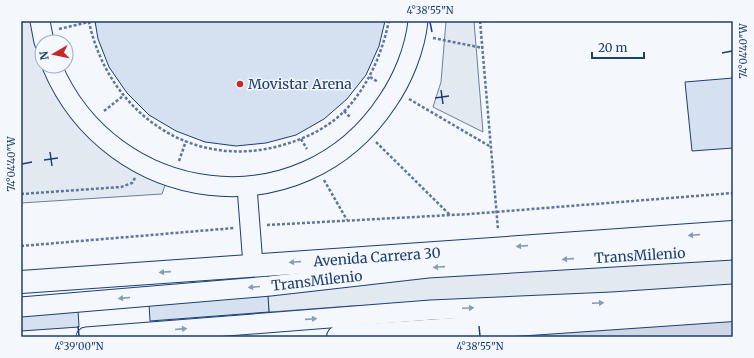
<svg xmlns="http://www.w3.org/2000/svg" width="754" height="358" viewBox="0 0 754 358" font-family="Merriweather,serif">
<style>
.green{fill:#e3e9f0;stroke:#687fa3}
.water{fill:#cfd7e4;stroke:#687fa3}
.building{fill:#d5e0f0;stroke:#1d3f73}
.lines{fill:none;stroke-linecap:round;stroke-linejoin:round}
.minor-casing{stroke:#1d3f73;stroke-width:21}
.highway-casing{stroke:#1d3f73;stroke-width:24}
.path{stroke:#5e769c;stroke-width:2.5;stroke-dasharray:3 2;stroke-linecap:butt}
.minor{stroke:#f4f7fb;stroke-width:19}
.highway{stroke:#f4f7fb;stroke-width:22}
.oneway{fill:#889bb7}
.ticks{fill:none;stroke:#1d3f73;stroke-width:1.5}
.poi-dot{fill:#c62828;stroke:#f4f7fb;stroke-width:1.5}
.labels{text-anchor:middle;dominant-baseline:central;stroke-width:3;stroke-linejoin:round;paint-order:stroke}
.poi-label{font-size:14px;fill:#1d3f73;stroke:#f4f7fb;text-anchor:start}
.street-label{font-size:14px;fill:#1d3f73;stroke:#f4f7fb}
.neatline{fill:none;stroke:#1d3f73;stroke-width:1.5}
.ticks-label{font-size:10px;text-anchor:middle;fill:#1d3f73}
</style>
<rect width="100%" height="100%" fill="#f4f7fb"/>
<g class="green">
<path d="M 21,21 L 43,21 L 42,66 L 55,66 L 90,122 L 170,171 L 162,194 L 21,203 Z"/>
<path d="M 446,21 L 474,21 L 483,132 L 433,107 L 441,82 Z"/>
<path d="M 733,258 L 733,288 L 405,305 L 351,306 L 269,312 L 268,296 L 403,276 Z"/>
</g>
<path class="water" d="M 733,313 L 733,337 L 436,337 Z"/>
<g class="building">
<path d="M 95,21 L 385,21 L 379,46 L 366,75 L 347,99 L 324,119 L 296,135 L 266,143 L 236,146 L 205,142 L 176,131 L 149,115 L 127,93 L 109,67 L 98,39 Z"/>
<path d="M 733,78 L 733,148 L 692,151 L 685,82 Z"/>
<path d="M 268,296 L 269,312 L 150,321 L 149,304 Z"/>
<path d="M 78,310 L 79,327 L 21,331 L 21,314 Z"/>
</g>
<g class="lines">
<defs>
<g id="minor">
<path d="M 40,21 L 44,42"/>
<path d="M 52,66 C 111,206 301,232 387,102 C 403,79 415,49 418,21"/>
<path d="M 247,187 L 253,265"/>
<path id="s1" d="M 21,307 L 270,286 L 428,268 L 733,250"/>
<path d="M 86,337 L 431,310 L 612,302 L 733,294"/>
</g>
<g id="highway">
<path id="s2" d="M 21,282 L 733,232"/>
<path d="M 338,337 L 733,310"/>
</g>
</defs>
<use href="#minor" class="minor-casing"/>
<use href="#highway" class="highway-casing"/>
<g class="path">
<path d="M 480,21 L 498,229"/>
<path d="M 59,29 L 89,22 C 109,114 194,173 286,144 C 310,137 334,124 350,105 C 371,80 382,52 389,21"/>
<path d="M 433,38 L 483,48"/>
<path d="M 370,77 L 378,82"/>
<path d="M 409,99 L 491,147"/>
<path d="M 104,111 L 123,96"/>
<path d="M 344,111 L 351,118"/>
<path d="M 301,139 L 307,149"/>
<path d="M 376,142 L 450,215"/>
<path d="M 179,161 L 186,141"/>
<path d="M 324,180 L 347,220"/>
<path d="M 21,194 L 121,187 L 132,183 L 135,178"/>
<path d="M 267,225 L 470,214 L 733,193"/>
<path d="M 21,246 L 234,228"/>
</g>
<use href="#minor" class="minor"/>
<use href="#highway" class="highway"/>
</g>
<defs><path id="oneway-solid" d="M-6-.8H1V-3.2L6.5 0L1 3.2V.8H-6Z"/></defs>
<g class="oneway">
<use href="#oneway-solid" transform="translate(694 235) rotate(176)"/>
<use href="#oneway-solid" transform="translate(522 246) rotate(176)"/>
<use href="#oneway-solid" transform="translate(568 259) rotate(176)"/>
<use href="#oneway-solid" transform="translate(295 262) rotate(176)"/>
<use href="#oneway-solid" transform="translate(439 267) rotate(176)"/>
<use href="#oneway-solid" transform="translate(165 272) rotate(176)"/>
<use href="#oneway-solid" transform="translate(254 287) rotate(175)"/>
<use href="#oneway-solid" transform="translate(124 298) rotate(175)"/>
<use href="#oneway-solid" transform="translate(598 303) rotate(-2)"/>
<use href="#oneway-solid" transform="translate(468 308) rotate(-2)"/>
<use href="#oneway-solid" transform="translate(311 319) rotate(-4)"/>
<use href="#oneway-solid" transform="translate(181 329) rotate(-5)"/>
</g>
<path class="ticks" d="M 430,22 L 432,32M 722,53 L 732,51M 441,90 L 443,104M 435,98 L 449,96M 50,152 L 52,166M 44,160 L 58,158M 22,164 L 32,162M 78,326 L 79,336M 479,326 L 480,336"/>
<circle class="poi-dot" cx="240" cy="84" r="4"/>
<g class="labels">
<g class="poi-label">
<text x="248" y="84">Movistar Arena</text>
</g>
<g class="street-label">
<text stroke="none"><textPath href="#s1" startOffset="621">TransMilenio</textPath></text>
<text stroke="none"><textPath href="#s2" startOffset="357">Avenida Carrera 30</textPath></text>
<text stroke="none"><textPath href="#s1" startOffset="297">TransMilenio</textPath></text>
</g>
</g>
<rect width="754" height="358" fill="none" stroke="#f4f7fb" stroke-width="44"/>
<g transform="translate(54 54) rotate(261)"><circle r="19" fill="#f4f7fb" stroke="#9eadc5"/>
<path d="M0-3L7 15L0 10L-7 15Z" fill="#c62828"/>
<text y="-6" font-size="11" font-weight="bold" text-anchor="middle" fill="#1d3f73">N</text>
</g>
<path d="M592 52v6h52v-6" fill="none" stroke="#1d3f73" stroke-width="2"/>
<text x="598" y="52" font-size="12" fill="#1d3f73" stroke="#f4f7fb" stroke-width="3" paint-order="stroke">20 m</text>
<rect x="22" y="22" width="710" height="314" class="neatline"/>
<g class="ticks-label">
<text x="430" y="14">4°38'55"N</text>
<text transform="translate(743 51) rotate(-90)" y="4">74°04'40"W</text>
<text transform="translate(11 164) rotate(-90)" y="4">74°04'40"W</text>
<text x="79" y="350">4°39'00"N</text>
<text x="480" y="350">4°38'55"N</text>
</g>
</svg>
